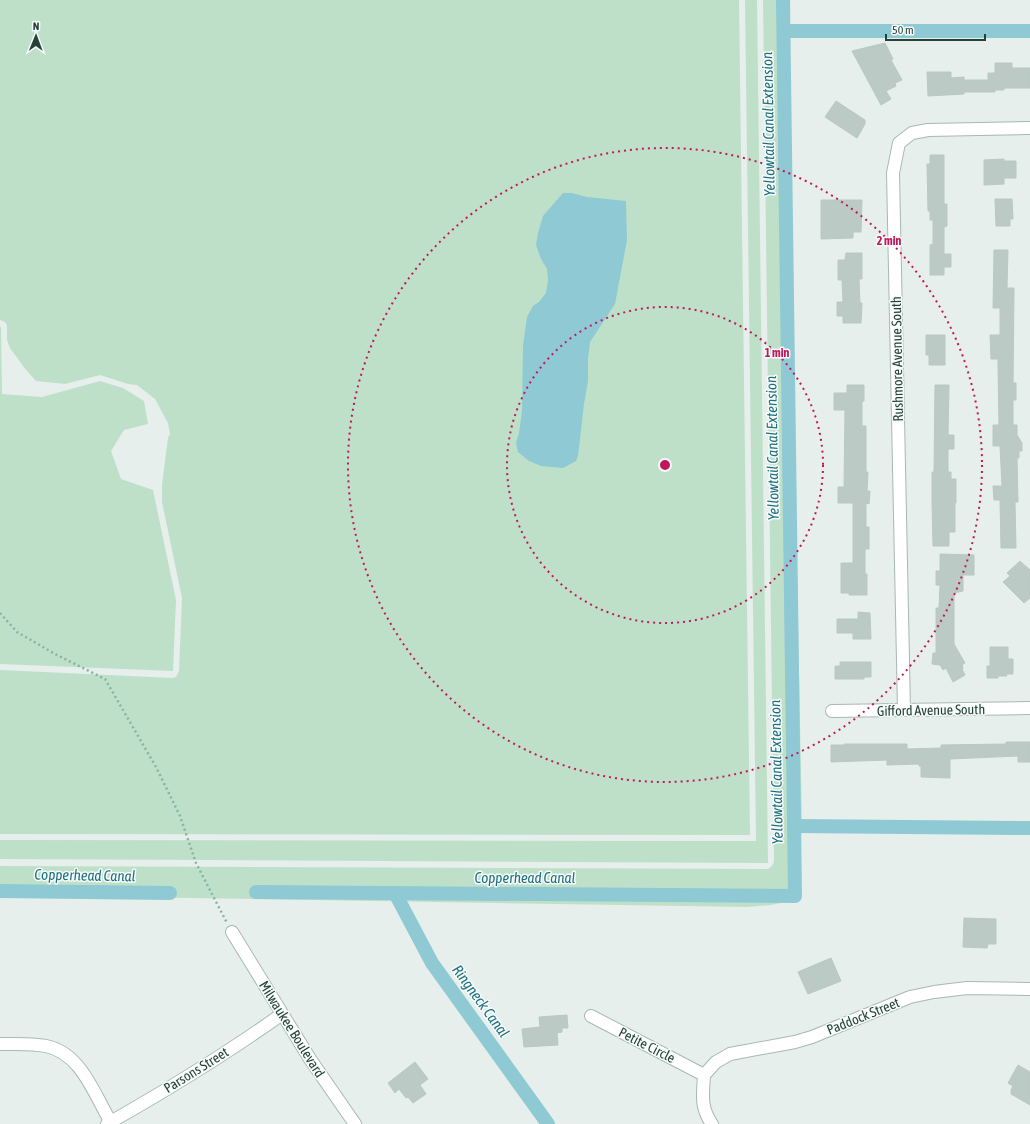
<svg xmlns="http://www.w3.org/2000/svg" width="1030" height="1124" viewBox="0 0 1030 1124" font-family="'Asap Condensed',sans-serif">
<style>
.green{fill:#bfe0c8}
.water{fill:#8ec9d4}
.lines{fill:none;stroke-linecap:round;stroke-linejoin:round}
.canal{stroke:#8ec9d4;stroke-width:14}
.building{fill:#bbcac4;stroke:#b8c9c2}
.minor-casing{stroke:#a8b8b2;stroke-width:14}
.path{stroke:#86b3a5;stroke-width:2.5;stroke-dasharray:2 3;stroke-linecap:butt}
.minor{stroke:#fff;stroke-width:12}
.ring{fill:none;stroke:#c2185b;stroke-width:2;stroke-dasharray:2 4}
.labels{text-anchor:middle;dominant-baseline:central;stroke-width:3;stroke-linejoin:round;paint-order:stroke}
.street-label{font-size:14px;fill:#24423a;stroke:#f7fbf9}
.water-label{font-size:15px;font-style:italic;fill:#1c6f80;stroke:#f7fbf9}
.centre{fill:#c2185b;stroke:#f7fbf9;stroke-width:2}
.ring-label{font-size:12px;text-anchor:middle;font-weight:bold;fill:#c2185b;stroke:#f7fbf9;stroke-width:3;stroke-linejoin:round;paint-order:stroke}
</style>
<rect width="100%" height="100%" fill="#e6efeb"/>
<g class="green">
<path d="M 0,0 L 739,0 L 750,835 L 0,834 L 0,670 L 173,678 L 176,677 L 179,671 L 182,598 L 162,502 L 162,485 L 168,438 L 170,434 L 168,423 L 155,399 L 137,385 L 128,384 L 100,375 L 65,384 L 36,381 L 26,370 L 10,348 L 7,340 L 7,325 L 5,322 L 0,320 Z"/>
<path d="M 745,0 L 757,0 L 768,863 L 0,859 L 0,840 L 756,841 Z"/>
<path d="M 763,0 L 786,0 L 802,825 L 797,885 L 794,891 L 788,899 L 781,903 L 771,905 L 747,907 L 0,895 L 0,866 L 768,869 L 772,866 L 774,862 Z"/>
<path d="M 0,327 L 1,327 L 2,394 L 42,397 L 100,381 L 123,388 L 144,401 L 148,424 L 124,430 L 111,451 L 121,479 L 153,490 L 176,600 L 173,671 L 0,664 Z"/>
</g>
<path class="water" d="M 563,193 L 572,193 L 587,197 L 626,201 L 627,240 L 615,304 L 590,342 L 588,359 L 588,381 L 584,404 L 578,456 L 576,461 L 563,468 L 541,466 L 529,461 L 518,452 L 516,443 L 519,433 L 522,411 L 523,346 L 527,317 L 533,306 L 539,302 L 546,293 L 548,280 L 547,269 L 541,259 L 536,245 L 538,233 L 543,216 Z"/>
<g class="lines">
<g class="canal">
<path d="M 784,31 L 1030,31"/>
<path d="M 794,826 L 1030,828"/>
<path d="M 0,891 L 170,893"/>
<path d="M 256,892 L 795,896 L 783,0"/>
<path d="M 395,893 L 432,963 L 548,1124"/>
</g>
</g>
<g class="building">
<path d="M 885,43 L 893,59 L 891,60 L 902,80 L 895,83 L 896,86 L 886,91 L 891,99 L 881,105 L 852,51 Z"/>
<path d="M 995,63 L 1012,63 L 1012,68 L 1030,68 L 1030,88 L 1004,88 L 1004,90 L 995,90 L 995,92 L 964,92 L 964,94 L 928,96 L 927,72 L 951,72 L 951,78 L 964,77 L 964,80 L 988,80 L 988,73 L 995,73 Z"/>
<path d="M 836,101 L 865,120 L 865,124 L 857,138 L 825,117 Z"/>
<path d="M 930,155 L 944,155 L 944,204 L 947,204 L 947,226 L 944,227 L 944,254 L 951,254 L 951,267 L 944,267 L 944,275 L 930,275 L 930,245 L 933,244 L 933,220 L 930,220 L 930,211 L 928,211 L 927,164 L 930,164 Z"/>
<path d="M 1004,159 L 1004,161 L 1016,161 L 1016,178 L 1004,178 L 1004,184 L 984,185 L 984,160 Z"/>
<path d="M 995,199 L 1012,199 L 1013,219 L 1010,219 L 1010,226 L 996,226 Z"/>
<path d="M 821,200 L 862,200 L 861,232 L 853,232 L 853,238 L 821,239 Z"/>
<path d="M 994,250 L 1008,250 L 1007,288 L 1014,288 L 1013,383 L 1016,383 L 1016,400 L 1013,400 L 1013,425 L 1017,425 L 1017,435 L 1022,443 L 1022,451 L 1019,451 L 1019,458 L 1017,458 L 1018,502 L 1015,502 L 1016,548 L 1001,548 L 1000,500 L 994,500 L 993,486 L 1002,486 L 1000,446 L 993,446 L 993,425 L 999,425 L 998,365 L 998,359 L 991,359 L 990,335 L 1000,335 L 1000,308 L 993,308 Z"/>
<path d="M 846,253 L 862,253 L 862,279 L 859,279 L 860,303 L 862,303 L 861,323 L 843,323 L 843,316 L 837,316 L 837,302 L 843,302 L 842,280 L 838,280 L 838,260 L 845,260 Z"/>
<path d="M 926,335 L 945,335 L 945,365 L 929,365 L 929,355 L 926,355 Z"/>
<path d="M 847,385 L 864,385 L 864,401 L 862,401 L 862,426 L 866,426 L 866,472 L 868,472 L 867,491 L 870,491 L 869,504 L 866,503 L 866,527 L 869,527 L 869,549 L 865,549 L 865,574 L 867,574 L 867,595 L 849,595 L 849,593 L 841,593 L 841,563 L 853,563 L 853,503 L 838,503 L 838,487 L 844,487 L 845,410 L 834,410 L 834,393 L 847,393 Z"/>
<path d="M 935,385 L 949,385 L 948,435 L 954,435 L 954,449 L 948,449 L 948,472 L 951,472 L 951,479 L 956,479 L 956,503 L 955,503 L 955,532 L 949,532 L 949,546 L 933,546 L 932,501 L 932,472 L 934,472 Z"/>
<path d="M 940,554 L 974,555 L 974,575 L 963,575 L 963,591 L 954,593 L 954,644 L 965,663 L 962,665 L 963,668 L 962,669 L 965,675 L 953,682 L 946,668 L 943,670 L 940,665 L 932,664 L 933,653 L 936,653 L 936,608 L 939,608 L 940,585 L 936,585 L 936,571 L 940,571 Z"/>
<path d="M 1020,561 L 1030,570 L 1030,598 L 1024,603 L 1003,582 L 1010,576 L 1007,573 Z"/>
<path d="M 858,612 L 870,613 L 871,639 L 853,639 L 853,633 L 837,633 L 837,619 L 858,619 Z"/>
<path d="M 990,647 L 1008,647 L 1008,659 L 1013,659 L 1013,674 L 1006,674 L 1007,676 L 998,676 L 998,678 L 987,678 L 987,666 L 990,666 Z"/>
<path d="M 840,662 L 871,662 L 871,677 L 864,677 L 864,679 L 835,679 L 835,666 L 840,666 Z"/>
<path d="M 1006,742 L 1030,742 L 1030,762 L 1018,762 L 1018,756 L 950,759 L 950,778 L 921,777 L 921,766 L 919,766 L 919,764 L 887,765 L 887,760 L 831,762 L 831,745 L 844,745 L 844,744 L 907,744 L 907,749 L 941,748 L 941,745 L 1006,744 Z"/>
<path d="M 964,918 L 996,919 L 996,944 L 988,944 L 987,948 L 963,947 Z"/>
<path d="M 831,958 L 841,981 L 808,994 L 798,972 Z"/>
<path d="M 567,1015 L 568,1028 L 562,1028 L 562,1032 L 557,1033 L 558,1045 L 524,1047 L 522,1029 L 540,1027 L 539,1017 Z"/>
<path d="M 415,1062 L 428,1079 L 420,1085 L 426,1094 L 413,1103 L 408,1097 L 406,1098 L 399,1089 L 395,1093 L 388,1083 Z"/>
<path d="M 1018,1065 L 1030,1072 L 1030,1105 L 1011,1094 L 1011,1090 L 1013,1086 L 1008,1083 Z"/>
</g>
<g class="lines">
<defs>
<g id="minor">
<path d="M 904,710 L 893,173 L 899,143 L 912,133 L 928,130 L 1030,128"/>
<path d="M 832,711 L 1030,708"/>
<path d="M 232,932 L 310,1059 L 355,1124"/>
<path d="M 591,1016 L 704,1075"/>
<path d="M 0,1044 C 15,1044 31,1043 46,1046 C 82,1053 95,1097 112,1124"/>
<path d="M 704,1075 L 716,1062 L 730,1054 L 795,1042 L 812,1037 L 910,997 L 934,992 L 967,988 L 1030,989"/>
<path d="M 704,1075 C 703,1095 700,1107 712,1124"/>
<path d="M 107,1124 C 167,1090 226,1054 282,1014"/>
</g>
</defs>
<use href="#minor" class="minor-casing"/>
<path class="path" d="M 0,613 L 17,632 L 55,654 L 105,679 L 156,767 L 180,816 L 196,863 L 227,923"/>
<use href="#minor" class="minor"/>
</g>
<g class="ring">
<circle cx="665" cy="465" r="158"/>
<circle cx="665" cy="465" r="317"/>
</g>
<g class="labels">
<g class="street-label">
<text transform="translate(897 359) rotate(-91)">Rushmore Avenue South</text>
<text transform="translate(931 710) rotate(-1)">Gifford Avenue South</text>
<text transform="translate(863 1016) rotate(-22)">Paddock Street</text>
<text transform="translate(292 1029) rotate(58)">Milwaukee Boulevard</text>
<text transform="translate(647 1045) rotate(27)">Petite Circle</text>
<text transform="translate(196 1070) rotate(-32)">Parsons Street</text>
</g>
<g class="water-label">
<text transform="translate(768 124) rotate(-91)">Yellowtail Canal Extension</text>
<text transform="translate(772 448) rotate(-91)">Yellowtail Canal Extension</text>
<text transform="translate(776 772) rotate(-91)">Yellowtail Canal Extension</text>
<text transform="translate(85 875) rotate(1)">Copperhead Canal</text>
<text x="525" y="877">Copperhead Canal</text>
<text transform="translate(481 1001) rotate(54)">Ringneck Canal</text>
</g>
</g>
<circle cx="665" cy="465" r="6" class="centre"/>
<g class="ring-label">
<text x="889" y="245">2 min</text>
<text x="777" y="357">1 min</text>
</g>
<g transform="translate(36 36) rotate(1)" stroke="#f7fbf9" stroke-width="3" paint-order="stroke">
<path d="M0-3L7 15L0 10L-7 15Z" fill="#24423a"/>
<text y="-6" font-size="11" font-weight="bold" text-anchor="middle" fill="#24423a">N</text>
</g>
<path d="M886 34v6h99v-6" fill="none" stroke="#24423a" stroke-width="2"/>
<text x="892" y="34" font-size="12" fill="#24423a" stroke="#f7fbf9" stroke-width="3" paint-order="stroke">50 m</text>
</svg>
